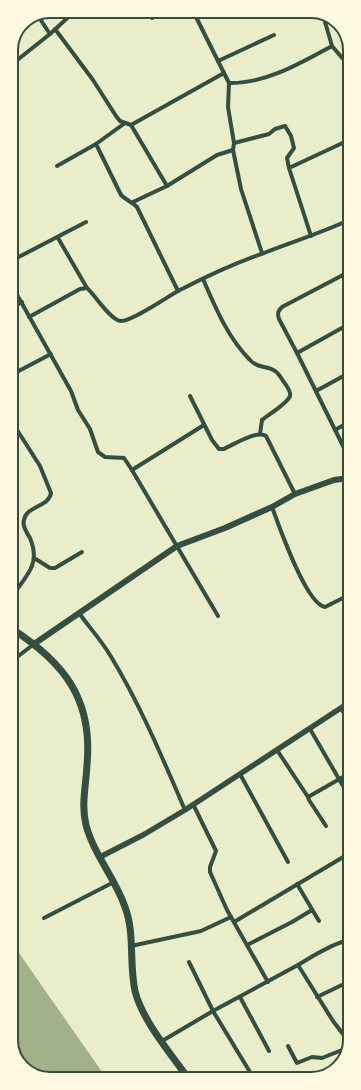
<svg xmlns="http://www.w3.org/2000/svg" width="361" height="1090" viewBox="0 0 361 1090" font-family="Barlow,sans-serif">
<style>
.water{fill:#a3b18a}
.lines{fill:none;stroke-linecap:round;stroke-linejoin:round}
.minor{stroke:#344e41;stroke-width:4}
.tertiary{stroke:#344e41;stroke-width:5.5}
.secondary{stroke:#344e41;stroke-width:6}
.primary{stroke:#344e41;stroke-width:7}
.rim{fill:none;stroke:#344e41;stroke-width:2}
</style>
<rect width="100%" height="100%" fill="#e9edc9"/>
<path class="water" d="M 12,943 L 107,1079 L 48,1079 L 25,1069 L 12,1050 Z"/>
<g class="lines">
<g class="minor">
<path d="M 193,11 L 229,83 C 265,84 301,63 332,46 L 349,66"/>
<path d="M 323,15 L 332,46"/>
<path d="M 38,16 L 50,34"/>
<path d="M 152,18 L 164,11"/>
<path d="M 55,29 L 93,80 L 116,116 L 120,121 L 131,125 L 224,73"/>
<path d="M 218,61 L 274,35"/>
<path d="M 11,65 L 50,34 L 75,11"/>
<path d="M 229,83 L 228,107 L 234,143 L 233,150 L 241,189 L 262,253"/>
<path d="M 131,125 L 167,186"/>
<path d="M 234,143 L 269,134 L 275,129 L 285,126 L 291,136 L 294,148 L 287,158 L 289,168"/>
<path d="M 96,144 L 121,195 C 126,200 132,202 137,207 L 178,291"/>
<path d="M 57,166 L 96,144 L 125,123"/>
<path d="M 133,202 L 167,186 L 217,155 L 233,150"/>
<path d="M 311,236 L 289,168 L 349,140"/>
<path d="M 58,238 L 87,288"/>
<path d="M 11,261 L 86,222"/>
<path d="M 349,272 L 343,275 L 349,286"/>
<path d="M 203,279 C 215,307 228,338 250,360 C 258,369 266,365 275,371 C 279,373 282,380 286,385 C 288,388 291,393 290,396 C 287,404 269,414 262,420 L 260,434"/>
<path d="M 11,284 L 71,391 L 78,410 L 90,429 L 98,452 L 105,457 L 124,458 L 132,470 L 218,616"/>
<path d="M 11,308 L 22,302"/>
<path d="M 29,317 L 80,289 L 87,288 C 95,295 111,321 121,321 C 133,321 168,296 180,290 C 207,276 235,263 264,253 C 292,242 321,233 349,220"/>
<path d="M 349,324 L 297,353 L 349,458"/>
<path d="M 297,353 L 279,319 C 277,313 278,311 282,307 L 343,275"/>
<path d="M 11,375 L 51,354"/>
<path d="M 316,391 L 349,373"/>
<path d="M 190,396 L 212,440 L 219,449 L 224,449 C 234,444 257,430 266,436 L 295,494"/>
<path d="M 12,422 L 40,466 L 51,493 C 49,507 26,506 24,520 C 22,526 27,533 30,538 C 41,564 27,575 12,596"/>
<path d="M 335,430 L 349,422"/>
<path d="M 132,470 L 204,425"/>
<path d="M 272,507 C 279,526 306,604 325,607 L 349,595"/>
<path d="M 34,558 L 50,568 L 55,568 L 82,552"/>
<path d="M 79,613 C 89,627 101,640 110,655 C 140,704 162,757 185,810"/>
<path d="M 12,661 L 34,644"/>
<path d="M 341,708 L 350,724"/>
<path d="M 310,729 L 350,798"/>
<path d="M 277,750 L 308,797"/>
<path d="M 240,774 L 288,862"/>
<path d="M 193,804 L 216,851 L 210,867 L 210,872 L 227,910 L 268,982"/>
<path d="M 326,826 L 309,800 L 308,797 L 350,773"/>
<path d="M 297,884 L 319,921"/>
<path d="M 44,918 L 114,882"/>
<path d="M 234,922 L 350,853"/>
<path d="M 247,945 L 292,922 L 312,910"/>
<path d="M 131,946 L 201,931 L 231,917"/>
<path d="M 189,962 L 213,1011 L 253,1077"/>
<path d="M 298,965 C 313,956 328,946 345,941 L 350,946"/>
<path d="M 240,997 L 269,1051"/>
<path d="M 317,997 L 344,984 L 350,984"/>
<path d="M 162,1041 L 213,1011 L 298,965 L 333,1021 L 349,1042"/>
<path d="M 288,1046 L 297,1063 L 312,1057 L 322,1058 L 347,1048"/>
</g>
<path class="tertiary" d="M 100,857 L 143,835 L 185,810 L 350,702"/>
<path class="secondary" d="M 34,644 L 177,546 L 225,528 L 272,507 L 295,494 L 334,480 L 349,478"/>
<path class="primary" d="M 12,629 C 65,663 93,700 87,765 C 86,785 81,805 86,825 C 94,855 115,878 125,907 C 135,933 129,963 135,991 C 142,1020 171,1054 188,1078"/>
</g>
<path d="M0 0H361V1090H0ZM50 18H311A32 32 0 0 1 343 50V1040A32 32 0 0 1 311 1072H50A32 32 0 0 1 18 1040V50A32 32 0 0 1 50 18Z" fill="#fefae0" fill-rule="evenodd"/>
<path class="rim" d="M50 18H311A32 32 0 0 1 343 50V1040A32 32 0 0 1 311 1072H50A32 32 0 0 1 18 1040V50A32 32 0 0 1 50 18Z"/>
</svg>
